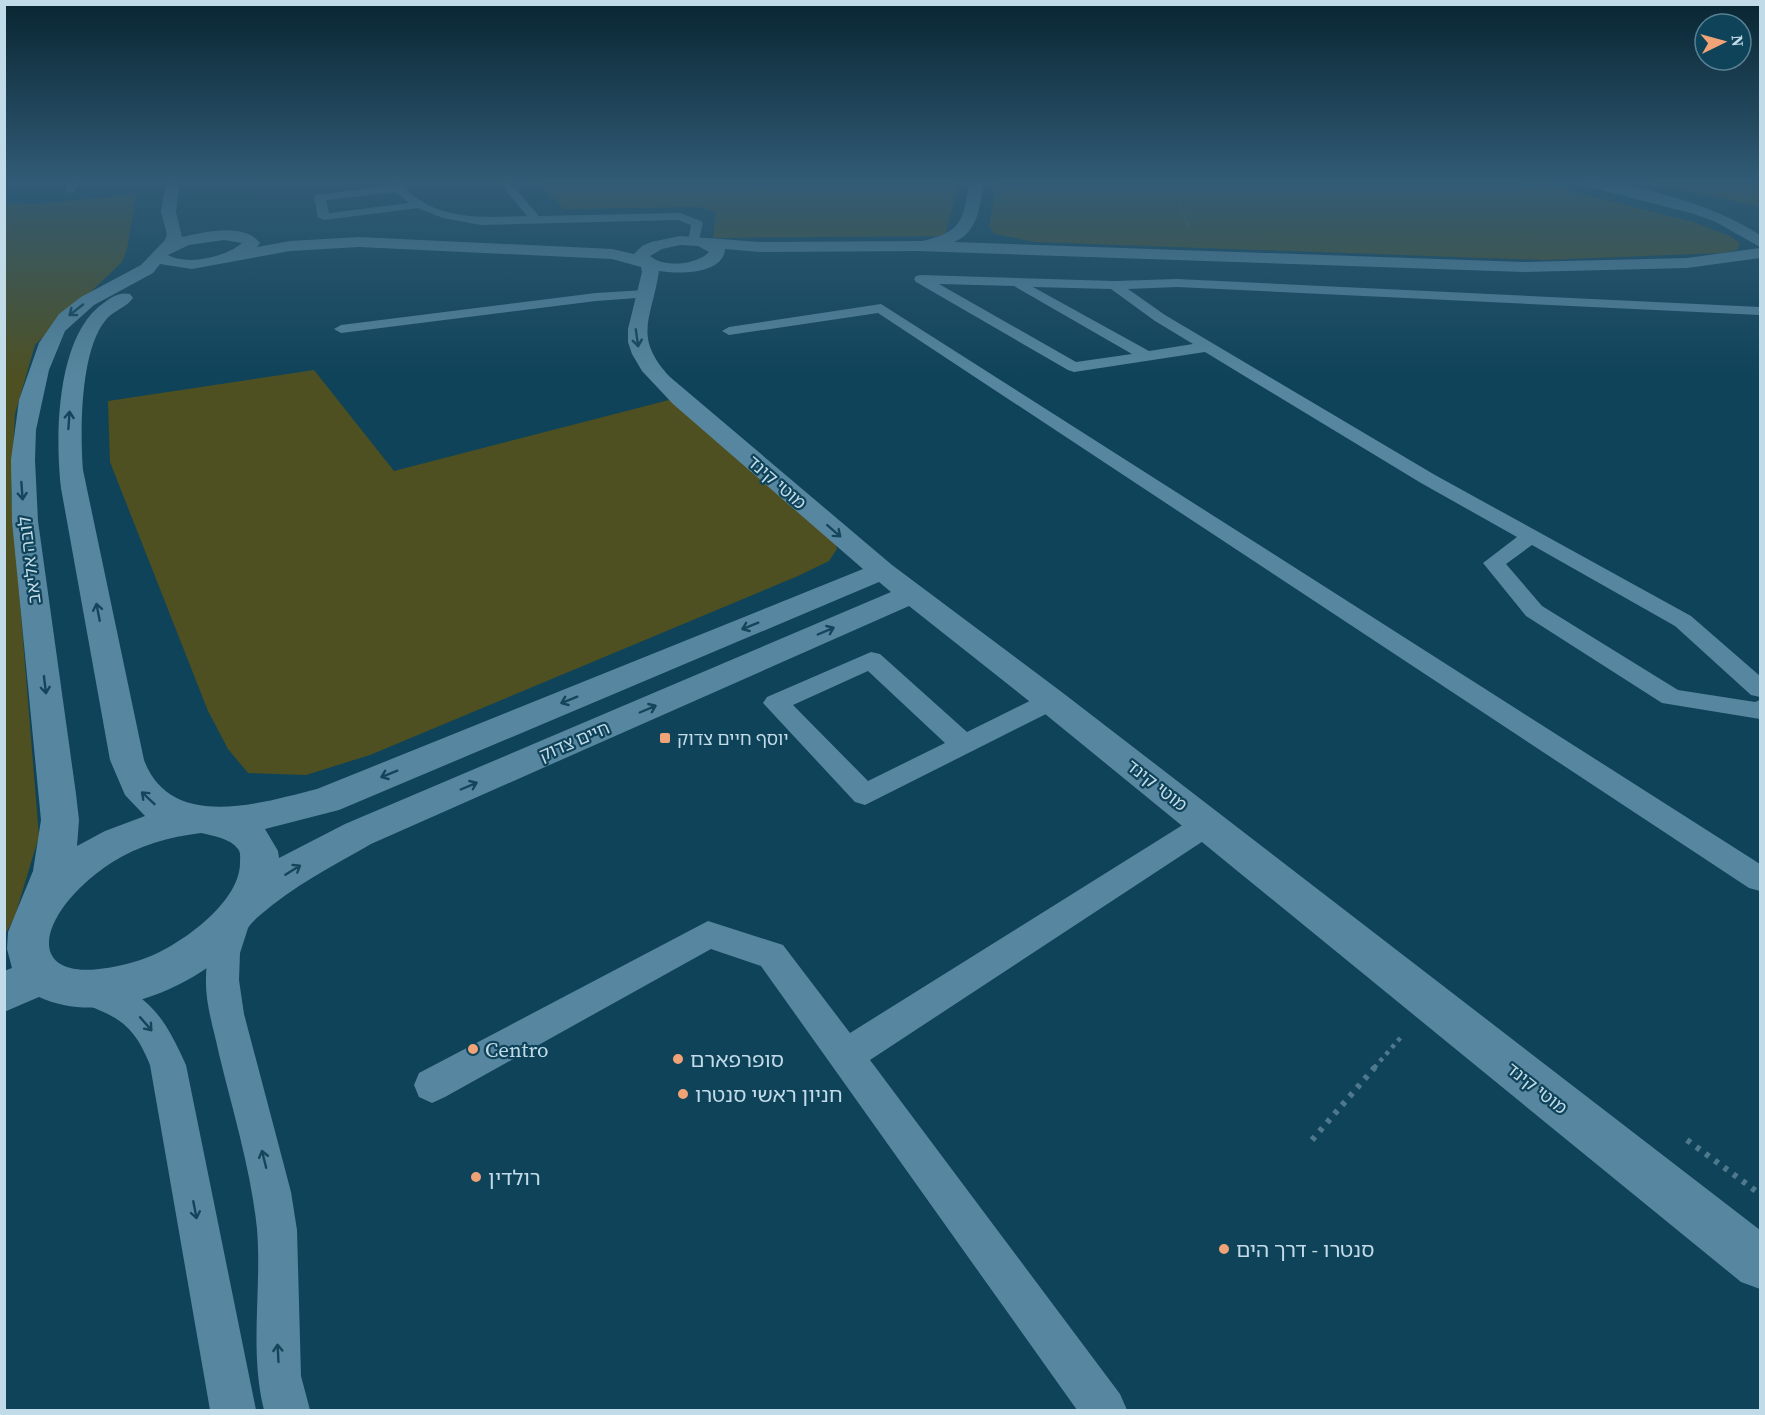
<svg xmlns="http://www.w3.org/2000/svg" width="1765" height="1415" viewBox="0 0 1765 1415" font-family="'Source Serif 4','Noto Sans Hebrew',serif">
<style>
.green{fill:#4e5021}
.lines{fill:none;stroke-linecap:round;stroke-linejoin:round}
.path-far2{stroke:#4e788b;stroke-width:1.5;stroke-dasharray:1.5 2;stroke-linecap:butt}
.path-far1{stroke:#4e788b;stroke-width:4.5;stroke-dasharray:4 5;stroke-linecap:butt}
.path{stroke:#4e788b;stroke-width:6;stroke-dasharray:4.5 7;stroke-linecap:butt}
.service{fill:#5787a0;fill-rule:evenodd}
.minor{fill:#5787a0;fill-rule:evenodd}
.tertiary{fill:#5787a0;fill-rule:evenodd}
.oneway{stroke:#13465d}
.poi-dot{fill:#efa376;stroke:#0f4359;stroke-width:2}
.labels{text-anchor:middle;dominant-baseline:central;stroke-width:4.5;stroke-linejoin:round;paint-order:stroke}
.street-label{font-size:18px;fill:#c2dbe9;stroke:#0f4359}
.poi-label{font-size:18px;fill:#c2dbe9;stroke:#0f4359;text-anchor:start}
.near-poi-label{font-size:21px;fill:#c2dbe9;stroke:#0f4359;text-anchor:start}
</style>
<rect width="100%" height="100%" fill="#0f4359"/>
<g class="green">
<path d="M 536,181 L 959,181 L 945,236 L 713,238 L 716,212 L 699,207 L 564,209 Z"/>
<path d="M 997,181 L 1533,181 L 1693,222 L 1730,236 L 1740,243 L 1737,250 L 1723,253 L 1543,260 L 1035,242 L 995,234 L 989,227 Z"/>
<path d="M 1643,181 L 1760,181 L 1760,207 Z"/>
<path d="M 136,194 L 127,249 L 122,262 L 35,345 L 15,414 L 11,494 L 39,836 L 15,916 L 5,935 L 5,203 L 38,204 Z"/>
<path d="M 314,370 L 394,471 L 673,399 L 833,535 L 837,549 L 829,561 L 798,576 L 370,755 L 306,775 L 248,773 L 228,749 L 208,711 L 110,462 L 108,401 Z"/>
</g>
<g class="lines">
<g class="path-far2">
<path d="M 1172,181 L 1188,226"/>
<path d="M 1522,181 L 1557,189"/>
</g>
<path class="path-far1" d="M 1374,1068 L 1402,1036"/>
<g class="path">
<path d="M 1312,1140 L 1375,1067"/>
<path d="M 1687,1140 L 1760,1194"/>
</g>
<g class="service">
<path d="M 69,181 L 79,181 L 74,192 L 70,193 L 65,190 Z"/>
<path d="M 393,181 L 403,181 C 405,190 411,194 417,198 C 449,221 490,217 527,216 L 498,181 L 509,181 L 539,216 L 680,213 L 701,221 L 703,223 L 698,244 L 690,244 L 688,241 L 691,225 L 678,220 L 481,225 L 443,218 L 418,208 L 324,220 L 318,217 L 314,197 L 316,195 L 393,185 ZM 396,192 L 409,203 L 329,213 L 326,200 Z"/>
<path d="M 921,275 L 1114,281 L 1177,279 L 1760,307 L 1760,315 L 1177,287 L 1128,289 L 1165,315 L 1435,475 L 1691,616 L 1760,676 L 1760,697 L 1751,695 L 1675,626 L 1532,545 L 1506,564 L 1542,606 L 1678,690 L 1755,702 L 1760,700 L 1760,719 L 1662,703 L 1526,616 L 1483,563 L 1517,537 L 1421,483 L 1205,352 L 1074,372 L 1068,370 L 916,282 L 914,279 L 916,276 ZM 939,284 L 1014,286 L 1132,354 L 1076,362 ZM 1033,287 L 1111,289 L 1155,321 L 1193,344 L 1149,351 Z"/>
<path d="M 645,290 L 650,291 L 652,294 L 650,297 L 596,301 L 341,333 L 334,329 L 341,325 L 596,293 Z"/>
<path d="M 881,304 L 1760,864 L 1760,891 L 1749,888 L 878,313 L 729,335 L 722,331 L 729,327 Z"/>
<path d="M 871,652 L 880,654 L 967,732 L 1042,695 L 1051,692 L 1060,695 L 1064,701 L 1060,707 L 865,805 L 855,802 L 763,703 L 767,697 ZM 868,671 L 945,743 L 868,781 L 793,705 Z"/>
<path d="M 1207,813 L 1217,816 L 1221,824 L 1217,832 L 870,1060 L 1120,1394 L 1127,1410 L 1077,1410 L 761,966 L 711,949 L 445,1097 L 432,1103 L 419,1097 L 414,1085 L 419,1073 L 708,921 L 783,945 L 850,1033 L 1197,816 Z"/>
<path d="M 234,909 L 245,913 L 250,922 L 240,953 L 239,980 L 244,1014 L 291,1192 L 297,1230 L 301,1376 L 310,1410 L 264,1410 C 249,1349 262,1290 257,1229 C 251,1170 233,1112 219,1054 C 214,1030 205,1003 206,978 C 206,955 213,933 223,913 Z"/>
<path d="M 93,977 C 147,990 164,1016 186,1065 L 256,1410 L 210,1410 L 150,1065 C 134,1025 119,1017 81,1003 L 76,992 L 81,981 Z"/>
</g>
<path class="minor" d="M 166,181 L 180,181 L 176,212 L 182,237 C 204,232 244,222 260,243 L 257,247 L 290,241 L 359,237 L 612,249 L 634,254 L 642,246 L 651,242 L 680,236 L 760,242 L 923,241 C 965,231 962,219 970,181 L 984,181 C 980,204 979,232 954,242 L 1524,262 L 1687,258 L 1760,248 L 1760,258 L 1687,268 L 1524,272 L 918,251 L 760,252 L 725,249 C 723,275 678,274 659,271 C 652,319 632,336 670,377 L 892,565 L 1063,693 L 1760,1230 L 1760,1289 L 1741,1282 L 1039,709 L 909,606 L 371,844 C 333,866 293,886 259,916 C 246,927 237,944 223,956 C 176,995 97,1024 39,997 L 4,1012 L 4,971 L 12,968 L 7,949 L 8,932 L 33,871 L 41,820 L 12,521 L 11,460 L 19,400 L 39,343 L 59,314 L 81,297 L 141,265 L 165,240 L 167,234 L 161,212 ZM 224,240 L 242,243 C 226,257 187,266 168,255 L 189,245 ZM 680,245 L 698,246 L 709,252 C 697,265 663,268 650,256 L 662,249 ZM 359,247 L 612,259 L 641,267 L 642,272 L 628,329 L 628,342 L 632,354 L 642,371 L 673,404 L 863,569 L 317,789 C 261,803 171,832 144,760 L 83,470 C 80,432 80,352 105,321 C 112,311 126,308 133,298 L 130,294 C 120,292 113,296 105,302 C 56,334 55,436 61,488 L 110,760 L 125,795 L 145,816 L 105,831 L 77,846 L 79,820 L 76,794 L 38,521 L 35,460 L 36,430 L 49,370 L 65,331 L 94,305 L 153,273 L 160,264 L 192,269 L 290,251 ZM 879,582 L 891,592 L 345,824 L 279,858 L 278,851 L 265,829 L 339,810 ZM 201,833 C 213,836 230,838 238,849 C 241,853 240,857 240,862 C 241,904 173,951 137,961 C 15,997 33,914 111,863 C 139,845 169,837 201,833 Z"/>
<path class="tertiary" d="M 1576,181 C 1632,181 1713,204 1760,235 L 1760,247 L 1716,222 L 1694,214 L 1578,184 Z"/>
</g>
<defs><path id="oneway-shaft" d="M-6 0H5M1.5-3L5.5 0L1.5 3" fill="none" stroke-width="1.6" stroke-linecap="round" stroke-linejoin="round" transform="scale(1.5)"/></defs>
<g class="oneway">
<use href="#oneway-shaft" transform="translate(76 310) rotate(142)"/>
<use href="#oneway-shaft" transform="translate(637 338) rotate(82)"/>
<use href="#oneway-shaft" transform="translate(69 420) rotate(-86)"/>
<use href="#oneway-shaft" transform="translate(22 491) rotate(86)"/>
<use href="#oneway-shaft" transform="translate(834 531) rotate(41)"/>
<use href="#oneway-shaft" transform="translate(98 612) rotate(-101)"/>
<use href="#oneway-shaft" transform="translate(750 626) rotate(158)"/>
<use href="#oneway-shaft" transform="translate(826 631) rotate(-23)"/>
<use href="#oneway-shaft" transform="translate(45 685) rotate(83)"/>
<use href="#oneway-shaft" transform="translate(569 700) rotate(158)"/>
<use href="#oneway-shaft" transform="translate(648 709) rotate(-23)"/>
<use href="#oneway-shaft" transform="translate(389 774) rotate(158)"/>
<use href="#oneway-shaft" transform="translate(469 786) rotate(-23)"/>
<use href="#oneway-shaft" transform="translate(148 798) rotate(-137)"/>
<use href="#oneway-shaft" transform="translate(293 870) rotate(-32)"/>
<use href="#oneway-shaft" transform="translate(146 1024) rotate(49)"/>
<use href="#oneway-shaft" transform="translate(264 1159) rotate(-104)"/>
<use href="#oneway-shaft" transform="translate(195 1210) rotate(79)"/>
<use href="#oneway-shaft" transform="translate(278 1353) rotate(-93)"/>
</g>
<linearGradient id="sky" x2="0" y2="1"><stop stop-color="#082531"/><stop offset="0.48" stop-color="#315b76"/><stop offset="1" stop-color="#315b76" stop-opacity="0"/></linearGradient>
<rect width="1765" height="379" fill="url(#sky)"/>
<g class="poi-dot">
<rect x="659" y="732" width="12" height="12" rx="3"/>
<circle cx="473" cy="1049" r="6"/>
<circle cx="678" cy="1059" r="6"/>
<circle cx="683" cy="1094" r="6"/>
<circle cx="476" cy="1177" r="6"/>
<circle cx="1224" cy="1249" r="6"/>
</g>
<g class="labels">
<g class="street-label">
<text transform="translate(777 482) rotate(41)">מוטי קינד</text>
<text transform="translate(29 560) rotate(-97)">לובה אליאב</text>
<text transform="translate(574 741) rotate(-23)">חיים צדוק</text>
<text transform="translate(1157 785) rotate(38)">מוטי קינד</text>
<text transform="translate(1537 1088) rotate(38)">מוטי קינד</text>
</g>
<g class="poi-label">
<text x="677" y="738">יוסף חיים צדוק</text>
</g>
<g class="near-poi-label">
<text x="485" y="1049">Centro</text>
<text x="690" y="1059">סופרפארם</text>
<text x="695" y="1094">חניון ראשי סנטרו</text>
<text x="488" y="1177">רולדין</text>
<text x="1236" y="1249">סנטרו - דרך הים</text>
</g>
</g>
<rect width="1765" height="1415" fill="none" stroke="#c2dbe9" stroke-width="12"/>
<g transform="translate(1723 42) rotate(85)"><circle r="28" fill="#0f4359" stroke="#578093" stroke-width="1.5"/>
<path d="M0-4.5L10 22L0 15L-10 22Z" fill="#efa376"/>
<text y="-9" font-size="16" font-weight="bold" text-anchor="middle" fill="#c2dbe9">N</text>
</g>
</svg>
